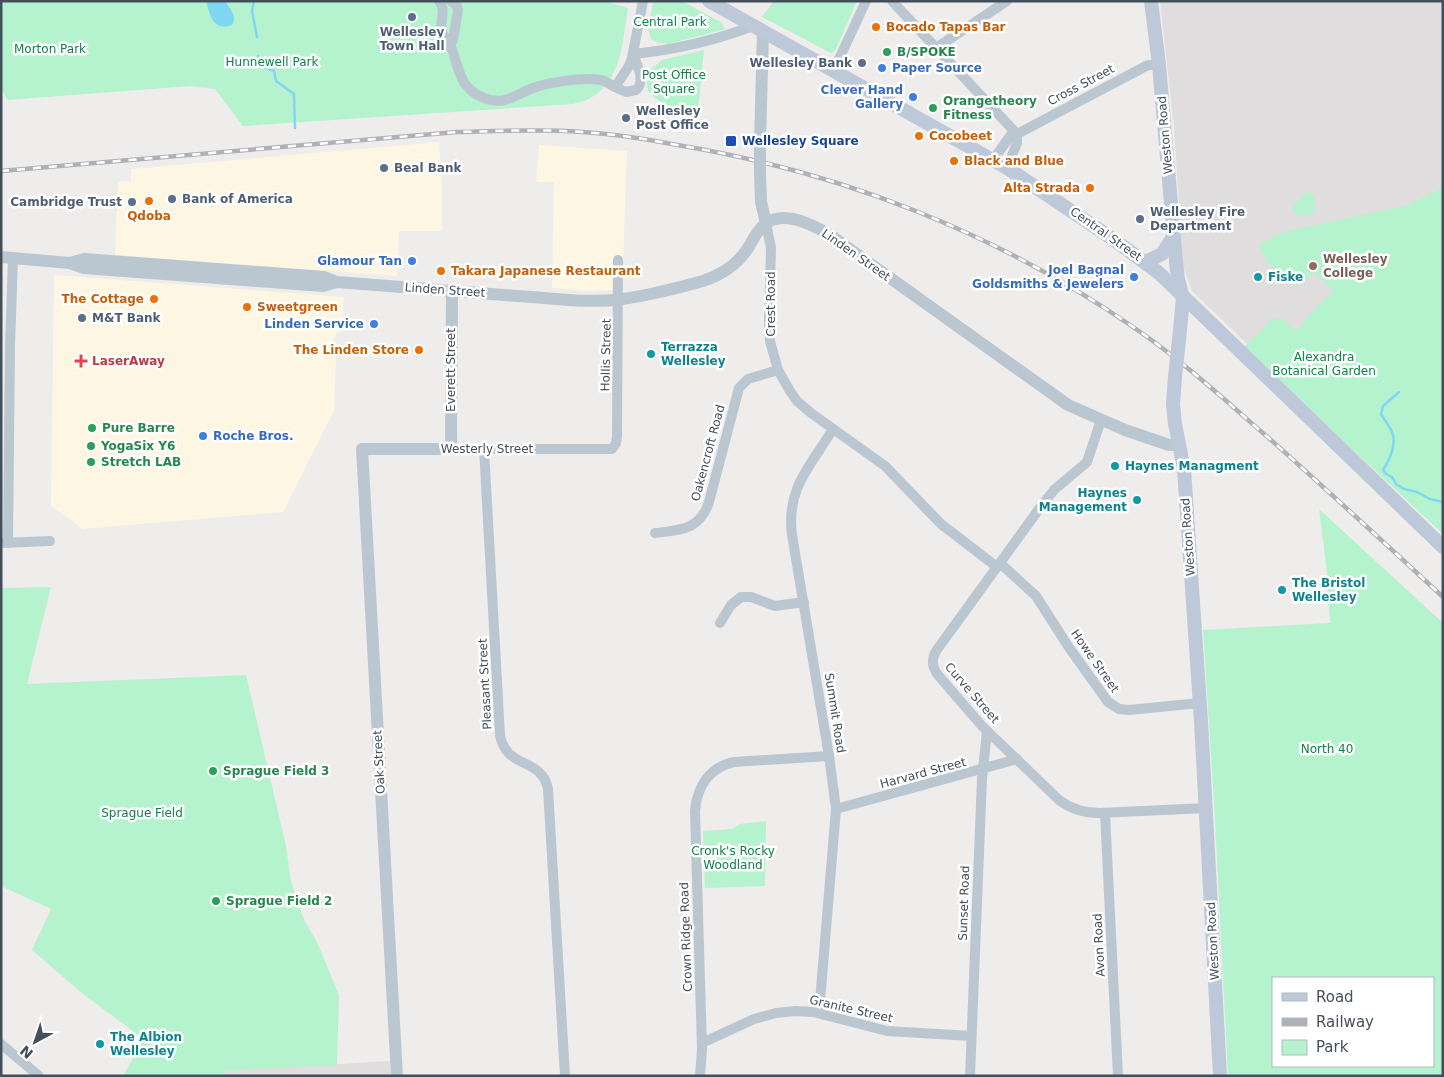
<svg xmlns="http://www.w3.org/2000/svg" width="1444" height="1077" viewBox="0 0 1444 1077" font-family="'DejaVu Sans',sans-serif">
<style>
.commercial{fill:#fdf6e2}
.education{fill:#e0ddde}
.green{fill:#b5f2ce;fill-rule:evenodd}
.water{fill:#7fd8f3}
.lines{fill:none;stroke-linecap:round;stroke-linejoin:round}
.stream{stroke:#7fd8f3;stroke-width:2.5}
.minor{stroke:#bbc7d0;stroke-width:10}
.tertiary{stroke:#bbc7d0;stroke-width:12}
.secondary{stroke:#bdc9d8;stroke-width:14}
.rail-casing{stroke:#aeb1b8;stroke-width:4.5}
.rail{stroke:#fff;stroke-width:2.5;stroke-dasharray:8;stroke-linecap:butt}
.tertiary-bridge{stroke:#bbc7d0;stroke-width:12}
.secondary-bridge{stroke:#bdc9d8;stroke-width:14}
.service-dot{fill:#5c6f8a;stroke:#fff;stroke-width:2}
.food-dot{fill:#e8710a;stroke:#fff;stroke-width:2}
.leisure-dot{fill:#2e9e5b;stroke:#fff;stroke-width:2}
.shop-dot{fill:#3f7fe0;stroke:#fff;stroke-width:2}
.transit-dot{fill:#1a4fb4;stroke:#fff;stroke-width:2}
.education-dot{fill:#8d6e63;stroke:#fff;stroke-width:2}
.culture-dot{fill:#0f9aa8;stroke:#fff;stroke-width:2}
.health-dot{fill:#e0444e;stroke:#fff;stroke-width:2}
.labels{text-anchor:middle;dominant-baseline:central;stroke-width:5;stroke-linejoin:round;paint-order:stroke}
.park-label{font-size:12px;fill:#0f824a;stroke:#fff}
.food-label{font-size:12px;font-weight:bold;fill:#c56008;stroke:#fff;text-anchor:start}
.service-label{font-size:12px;font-weight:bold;fill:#4e5e75;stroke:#fff;text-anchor:start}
.leisure-label{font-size:12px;font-weight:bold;fill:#27864d;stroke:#fff;text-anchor:start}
.shop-label{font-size:12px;font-weight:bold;fill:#366cbe;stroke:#fff;text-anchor:end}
.street-label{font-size:12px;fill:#434f5b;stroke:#fff}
.transit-label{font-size:12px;font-weight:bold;fill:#164399;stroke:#fff;text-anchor:start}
.education-label{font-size:12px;font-weight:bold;fill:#785e54;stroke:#fff;text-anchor:start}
.culture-label{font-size:12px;font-weight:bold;fill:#0d838f;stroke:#fff;text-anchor:start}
.health-label{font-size:12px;font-weight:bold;fill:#be3a42;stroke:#fff;text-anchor:start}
</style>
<rect width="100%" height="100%" fill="#efecec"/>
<g class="commercial">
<path d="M 439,142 L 442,180 L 442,231 L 399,231 L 397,276 L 115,255 L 118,182 L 131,181 L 131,169 Z"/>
<path d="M 539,145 L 627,151 L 623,263 L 615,263 L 614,290 L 586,291 L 552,288 L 554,182 L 536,182 Z"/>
<path d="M 54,275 L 344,297 L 342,326 L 331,343 L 331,355 L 336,356 L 334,411 L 283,512 L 83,529 L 51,506 Z"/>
</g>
<g class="education">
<path d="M 1160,1 L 1443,1 L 1443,531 L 1192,291 L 1183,266 L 1174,128 Z"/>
<path d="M 390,1061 L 391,1076 L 225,1076 L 225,1071 Z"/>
</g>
<g class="green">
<path d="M 1,1 L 604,1 L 628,8 C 623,38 622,80 592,97 C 586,101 580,102 573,104 L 243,126 L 215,89 L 191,86 L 7,100 L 1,87 Z"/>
<path d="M 653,1 L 682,1 L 722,23 L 725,29 L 668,44 L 658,43 L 651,39 L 648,29 Z"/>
<path d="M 774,1 L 857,1 L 835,51 L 831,53 L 762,17 Z"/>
<path d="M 704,50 L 697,120 L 679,114 L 655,98 L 648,91 L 647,83 L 651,69 L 662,60 Z"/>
<path d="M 1443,187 L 1443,534 L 1353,450 L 1245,346 L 1272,319 L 1282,318 L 1296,331 L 1324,298 L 1326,299 L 1334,290 L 1313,272 L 1303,283 L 1271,266 L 1258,246 L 1273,237 L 1288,231 L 1408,205 Z"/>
<path d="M 1308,191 L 1315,198 L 1314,213 L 1308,216 L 1299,216 L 1291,208 Z"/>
<path d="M 1319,509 L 1443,623 L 1443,1076 L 1228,1076 L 1214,801 L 1203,630 L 1330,623 L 1327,572 ZM 1433,978 L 1433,1066 L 1273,1066 L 1273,978 Z"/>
<path d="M 51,587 L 27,684 L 246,675 L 286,846 L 291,882 L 304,920 L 317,942 L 339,995 L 337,1065 L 225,1071 L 225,1076 L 123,1076 L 144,1039 L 83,994 L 32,950 L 51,909 L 1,886 L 1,588 Z"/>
<path d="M 766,821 L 765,886 L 705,888 L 703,831 L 733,829 L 740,824 Z"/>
</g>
<path class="water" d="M 206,1 L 225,1 C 230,9 238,16 232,25 C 213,32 210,15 206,1 Z"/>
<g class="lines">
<g class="stream">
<path d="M 254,1 L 252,11 L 257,37"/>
<path d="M 258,56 L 258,64 L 274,71 L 276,81 L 294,94 L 295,128"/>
<path d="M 1399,392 L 1383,406 L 1381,414 C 1384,419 1387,423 1390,428 C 1398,441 1391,458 1383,470 L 1386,474 L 1392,477 L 1396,484 L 1404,489 L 1417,492 L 1430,499 L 1443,502"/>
</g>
<g class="minor">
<path d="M 439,1 C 447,11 439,20 442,30 C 443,37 449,41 451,47 C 459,67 459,88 482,97 C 503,107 515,95 533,88 C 549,82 584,77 601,80 C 606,81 610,85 615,87"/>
<path d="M 892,1 L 1017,134"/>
<path d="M 449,44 L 453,40 L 458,10 L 457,6 L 451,1"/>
<path d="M 936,48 L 1007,1"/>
<path d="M 633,54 C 637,65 646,81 636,90 L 626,92 L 615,87 L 629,66 L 632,58 L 643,1"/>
<path d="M 633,54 C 673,50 716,40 753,26"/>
<path d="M 834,70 L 866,1"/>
<path d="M 993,160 L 1011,135 L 1017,134 L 1148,65 L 1159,65"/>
<path d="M 1007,168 L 1017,143 L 1017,134"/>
<path d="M 766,223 L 771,248 L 769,322 L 770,341 L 778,370 L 790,391 L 797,401 L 811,413 L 885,466 L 941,524 L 997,567"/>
<path d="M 1101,420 L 1087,462 L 1054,490 L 1039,509 L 936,651 C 931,660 932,667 938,675 L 982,726 L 1059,800 C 1071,809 1083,813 1099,813 L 1206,808"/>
<path d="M 451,449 L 612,449 L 616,443 L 617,436 L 618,260"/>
<path d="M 484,449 L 500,735 C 506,770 541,756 548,789 L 565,1076"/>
<path d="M 655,533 C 680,530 700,530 709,502 L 739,388 L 748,379 L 778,370"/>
<path d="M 1,543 L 50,541"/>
<path d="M 8,543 L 10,346 L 13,258"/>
<path d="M 1000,563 L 1036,596 L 1068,646 L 1108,702 L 1119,709 L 1129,710 L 1200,703"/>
<path d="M 720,623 L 731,605 L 741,597 L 751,597 L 775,606 L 804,602"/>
<path d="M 836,809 L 1017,759"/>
<path d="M 1105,813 L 1118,1076"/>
<path d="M 819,1013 L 836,809 L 829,756 L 792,535 C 786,488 810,467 833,429"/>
<path d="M 702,1043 L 754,1019 L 776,1013 L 795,1011 L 813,1012 L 887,1031 L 971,1036"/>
<path d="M 1,1044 L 38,1075"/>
<path d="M 700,1076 L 702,1049 L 695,811 C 697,787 709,767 734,762 L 829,756"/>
<path d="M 970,1076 L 982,779 L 987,731"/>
</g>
<g class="tertiary">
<path d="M 760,144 L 763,31"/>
<path d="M 760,173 L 761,202 L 766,223"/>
<path d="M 1,257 L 70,263 L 84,268 L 323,286 L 337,282"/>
<path d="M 70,263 L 84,259 L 324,277 L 337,282 C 393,286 448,291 504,295 C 540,297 578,303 614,300 C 644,297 674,289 703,281 C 721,275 738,264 748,248 C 753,240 756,232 763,226 C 781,208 812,224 830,235 L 1068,405 L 1125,430 L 1169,445 L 1179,445"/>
<path d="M 397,1076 L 362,449 L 451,449 L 452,291"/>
</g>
<g class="secondary">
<path d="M 709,1 L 1007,168 L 1113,239 L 1159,273 L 1443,547"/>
<path d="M 1151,1 L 1159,65 L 1176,261 L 1178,279 L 1183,298 L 1179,340"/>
<path d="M 1145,262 L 1162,254 L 1173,237"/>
<path d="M 1175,377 L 1173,404 L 1175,424 L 1184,469 L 1201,721 L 1220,1076"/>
</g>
<defs>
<path id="rail" d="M 1,171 L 457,132 C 499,131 540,129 582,132 C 614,134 646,139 677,145 C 842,172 999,234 1136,329 C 1184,362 1227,402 1271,440 C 1329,492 1386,544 1443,597"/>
</defs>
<use href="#rail" class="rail-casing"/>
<use href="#rail" class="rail"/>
<path class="tertiary-bridge" d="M 760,173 L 760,144"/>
<path class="secondary-bridge" d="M 1175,377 L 1179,340"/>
</g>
<g class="service-dot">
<circle cx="412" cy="17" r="5"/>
<circle cx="862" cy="63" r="5"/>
<circle cx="626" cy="118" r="5"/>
<circle cx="384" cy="168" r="5"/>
<circle cx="172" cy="199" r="5"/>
<circle cx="132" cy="202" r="5"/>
<circle cx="1140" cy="219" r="5"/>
<circle cx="82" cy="318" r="5"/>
</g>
<g class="food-dot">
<circle cx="876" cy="27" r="5"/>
<circle cx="919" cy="136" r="5"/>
<circle cx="954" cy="161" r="5"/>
<circle cx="1090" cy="188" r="5"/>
<circle cx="149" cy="201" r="5"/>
<circle cx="441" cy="271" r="5"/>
<circle cx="154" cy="299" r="5"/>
<circle cx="247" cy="307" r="5"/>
<circle cx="419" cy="350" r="5"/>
</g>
<g class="leisure-dot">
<circle cx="887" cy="52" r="5"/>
<circle cx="933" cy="108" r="5"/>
<circle cx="92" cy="428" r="5"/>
<circle cx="91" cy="446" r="5"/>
<circle cx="91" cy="462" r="5"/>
<circle cx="213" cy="771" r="5"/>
<circle cx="216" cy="901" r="5"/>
</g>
<g class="shop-dot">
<circle cx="882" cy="68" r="5"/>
<circle cx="913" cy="97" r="5"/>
<circle cx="412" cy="261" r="5"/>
<circle cx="1134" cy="277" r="5"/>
<circle cx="374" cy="324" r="5"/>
<circle cx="203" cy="436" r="5"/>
</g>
<rect class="transit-dot" x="725" y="135" width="12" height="12" rx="2.5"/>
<circle class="education-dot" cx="1313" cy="266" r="5"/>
<g class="culture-dot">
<circle cx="1258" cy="277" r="5"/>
<circle cx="651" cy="354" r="5"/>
<circle cx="1115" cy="466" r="5"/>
<circle cx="1137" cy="500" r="5"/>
<circle cx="1282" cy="590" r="5"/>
<circle cx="100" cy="1044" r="5"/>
</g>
<path class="health-dot" d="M78.5 353.5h5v5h5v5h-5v5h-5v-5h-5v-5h5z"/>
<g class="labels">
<g class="park-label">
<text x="670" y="22">Central Park</text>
<text x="50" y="49">Morton Park</text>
<text x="272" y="62">Hunnewell Park</text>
<text x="674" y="75">Post Office<tspan x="674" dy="14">Square</tspan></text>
<text x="1324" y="357">Alexandra<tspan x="1324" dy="14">Botanical Garden</tspan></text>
<text x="1327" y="749">North 40</text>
<text x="142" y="813">Sprague Field</text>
<text x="733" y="851">Cronk's Rocky<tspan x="733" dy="14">Woodland</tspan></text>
</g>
<g class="food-label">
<text x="886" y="27">Bocado Tapas Bar</text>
<text x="929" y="136">Cocobeet</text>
<text x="964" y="161">Black and Blue</text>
<text x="1080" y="188" text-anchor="end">Alta Strada</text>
<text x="149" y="216" text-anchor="middle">Qdoba</text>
<text x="451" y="271">Takara Japanese Restaurant</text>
<text x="144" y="299" text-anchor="end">The Cottage</text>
<text x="257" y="307">Sweetgreen</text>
<text x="409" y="350" text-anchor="end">The Linden Store</text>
</g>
<g class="service-label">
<text x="412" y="32" text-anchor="middle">Wellesley<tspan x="412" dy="14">Town Hall</tspan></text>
<text x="852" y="63" text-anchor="end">Wellesley Bank</text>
<text x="636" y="111">Wellesley<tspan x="636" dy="14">Post Office</tspan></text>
<text x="394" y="168">Beal Bank</text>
<text x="182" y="199">Bank of America</text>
<text x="122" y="202" text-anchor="end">Cambridge Trust</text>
<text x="1150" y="212">Wellesley Fire<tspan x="1150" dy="14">Department</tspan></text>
<text x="92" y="318">M&amp;T Bank</text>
</g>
<g class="leisure-label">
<text x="897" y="52">B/SPOKE</text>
<text x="943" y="101">Orangetheory<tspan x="943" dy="14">Fitness</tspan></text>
<text x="102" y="428">Pure Barre</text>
<text x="101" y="446">YogaSix Y6</text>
<text x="101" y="462">Stretch LAB</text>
<text x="223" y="771">Sprague Field 3</text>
<text x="226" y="901">Sprague Field 2</text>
</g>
<g class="shop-label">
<text x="892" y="68" text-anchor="start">Paper Source</text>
<text x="903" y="90">Clever Hand<tspan x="903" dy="14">Gallery</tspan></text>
<text x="402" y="261">Glamour Tan</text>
<text x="1124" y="270">Joel Bagnal<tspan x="1124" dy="14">Goldsmiths &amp; Jewelers</tspan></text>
<text x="364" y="324">Linden Service</text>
<text x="213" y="436" text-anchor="start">Roche Bros.</text>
</g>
<g class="street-label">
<text transform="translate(1081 85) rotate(-28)">Cross Street</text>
<text transform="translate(1165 135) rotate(-95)">Weston Road</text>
<text transform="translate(1106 234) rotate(35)">Central Street</text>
<text transform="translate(856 255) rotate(35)">Linden Street</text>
<text transform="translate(445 290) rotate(4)">Linden Street</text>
<text transform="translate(771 304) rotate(-90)">Crest Road</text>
<text transform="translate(606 355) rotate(-89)">Hollis Street</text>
<text transform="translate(451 370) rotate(-90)">Everett Street</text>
<text x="487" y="449">Westerly Street</text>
<text transform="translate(708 453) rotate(-75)">Oakencroft Road</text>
<text transform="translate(1188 537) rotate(-94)">Weston Road</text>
<text transform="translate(1095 661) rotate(55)">Howe Street</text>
<text transform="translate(485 684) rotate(-93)">Pleasant Street</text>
<text transform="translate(972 693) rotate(49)">Curve Street</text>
<text transform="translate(835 713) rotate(81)">Summit Road</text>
<text transform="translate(379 762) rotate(-93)">Oak Street</text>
<text transform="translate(923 773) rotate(-15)">Harvard Street</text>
<text transform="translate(964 903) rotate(-88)">Sunset Road</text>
<text transform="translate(686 937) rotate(-92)">Crown Ridge Road</text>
<text transform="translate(1213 941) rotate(-93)">Weston Road</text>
<text transform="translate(1099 945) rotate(-93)">Avon Road</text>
<text transform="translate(851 1009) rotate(13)">Granite Street</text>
</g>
<g class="transit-label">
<text x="742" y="141">Wellesley Square</text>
</g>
<g class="education-label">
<text x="1323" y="259">Wellesley<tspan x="1323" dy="14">College</tspan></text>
</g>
<g class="culture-label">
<text x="1268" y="277">Fiske</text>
<text x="661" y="347">Terrazza<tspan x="661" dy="14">Wellesley</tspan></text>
<text x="1125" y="466">Haynes Managment</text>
<text x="1127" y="493" text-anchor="end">Haynes<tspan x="1127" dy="14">Management</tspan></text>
<text x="1292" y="583">The Bristol<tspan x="1292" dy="14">Wellesley</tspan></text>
<text x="110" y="1037">The Albion<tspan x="110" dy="14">Wellesley</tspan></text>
</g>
<g class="health-label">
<text x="92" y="361">LaserAway</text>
</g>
</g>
<rect width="1444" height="1077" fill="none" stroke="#434f5b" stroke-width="5"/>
<rect x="1272" y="977" width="162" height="90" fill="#ffffff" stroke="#b4b9bd"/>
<rect x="1282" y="993" width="25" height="8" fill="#bdc9d8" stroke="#b4b9bd"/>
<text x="1316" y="1002" font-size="15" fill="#434f5b">Road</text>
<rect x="1282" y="1018" width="25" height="8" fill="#aeb1b8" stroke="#b4b9bd"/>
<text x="1316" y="1027" font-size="15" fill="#434f5b">Railway</text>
<rect x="1282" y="1040" width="25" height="15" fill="#b5f2ce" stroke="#b4b9bd"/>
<text x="1316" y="1052" font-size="15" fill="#434f5b">Park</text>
<g transform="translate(35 1042) rotate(220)" stroke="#ffffff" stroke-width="4" paint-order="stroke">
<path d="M0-4L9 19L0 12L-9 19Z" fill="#434f5b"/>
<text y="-8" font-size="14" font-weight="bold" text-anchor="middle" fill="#434f5b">N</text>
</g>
</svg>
